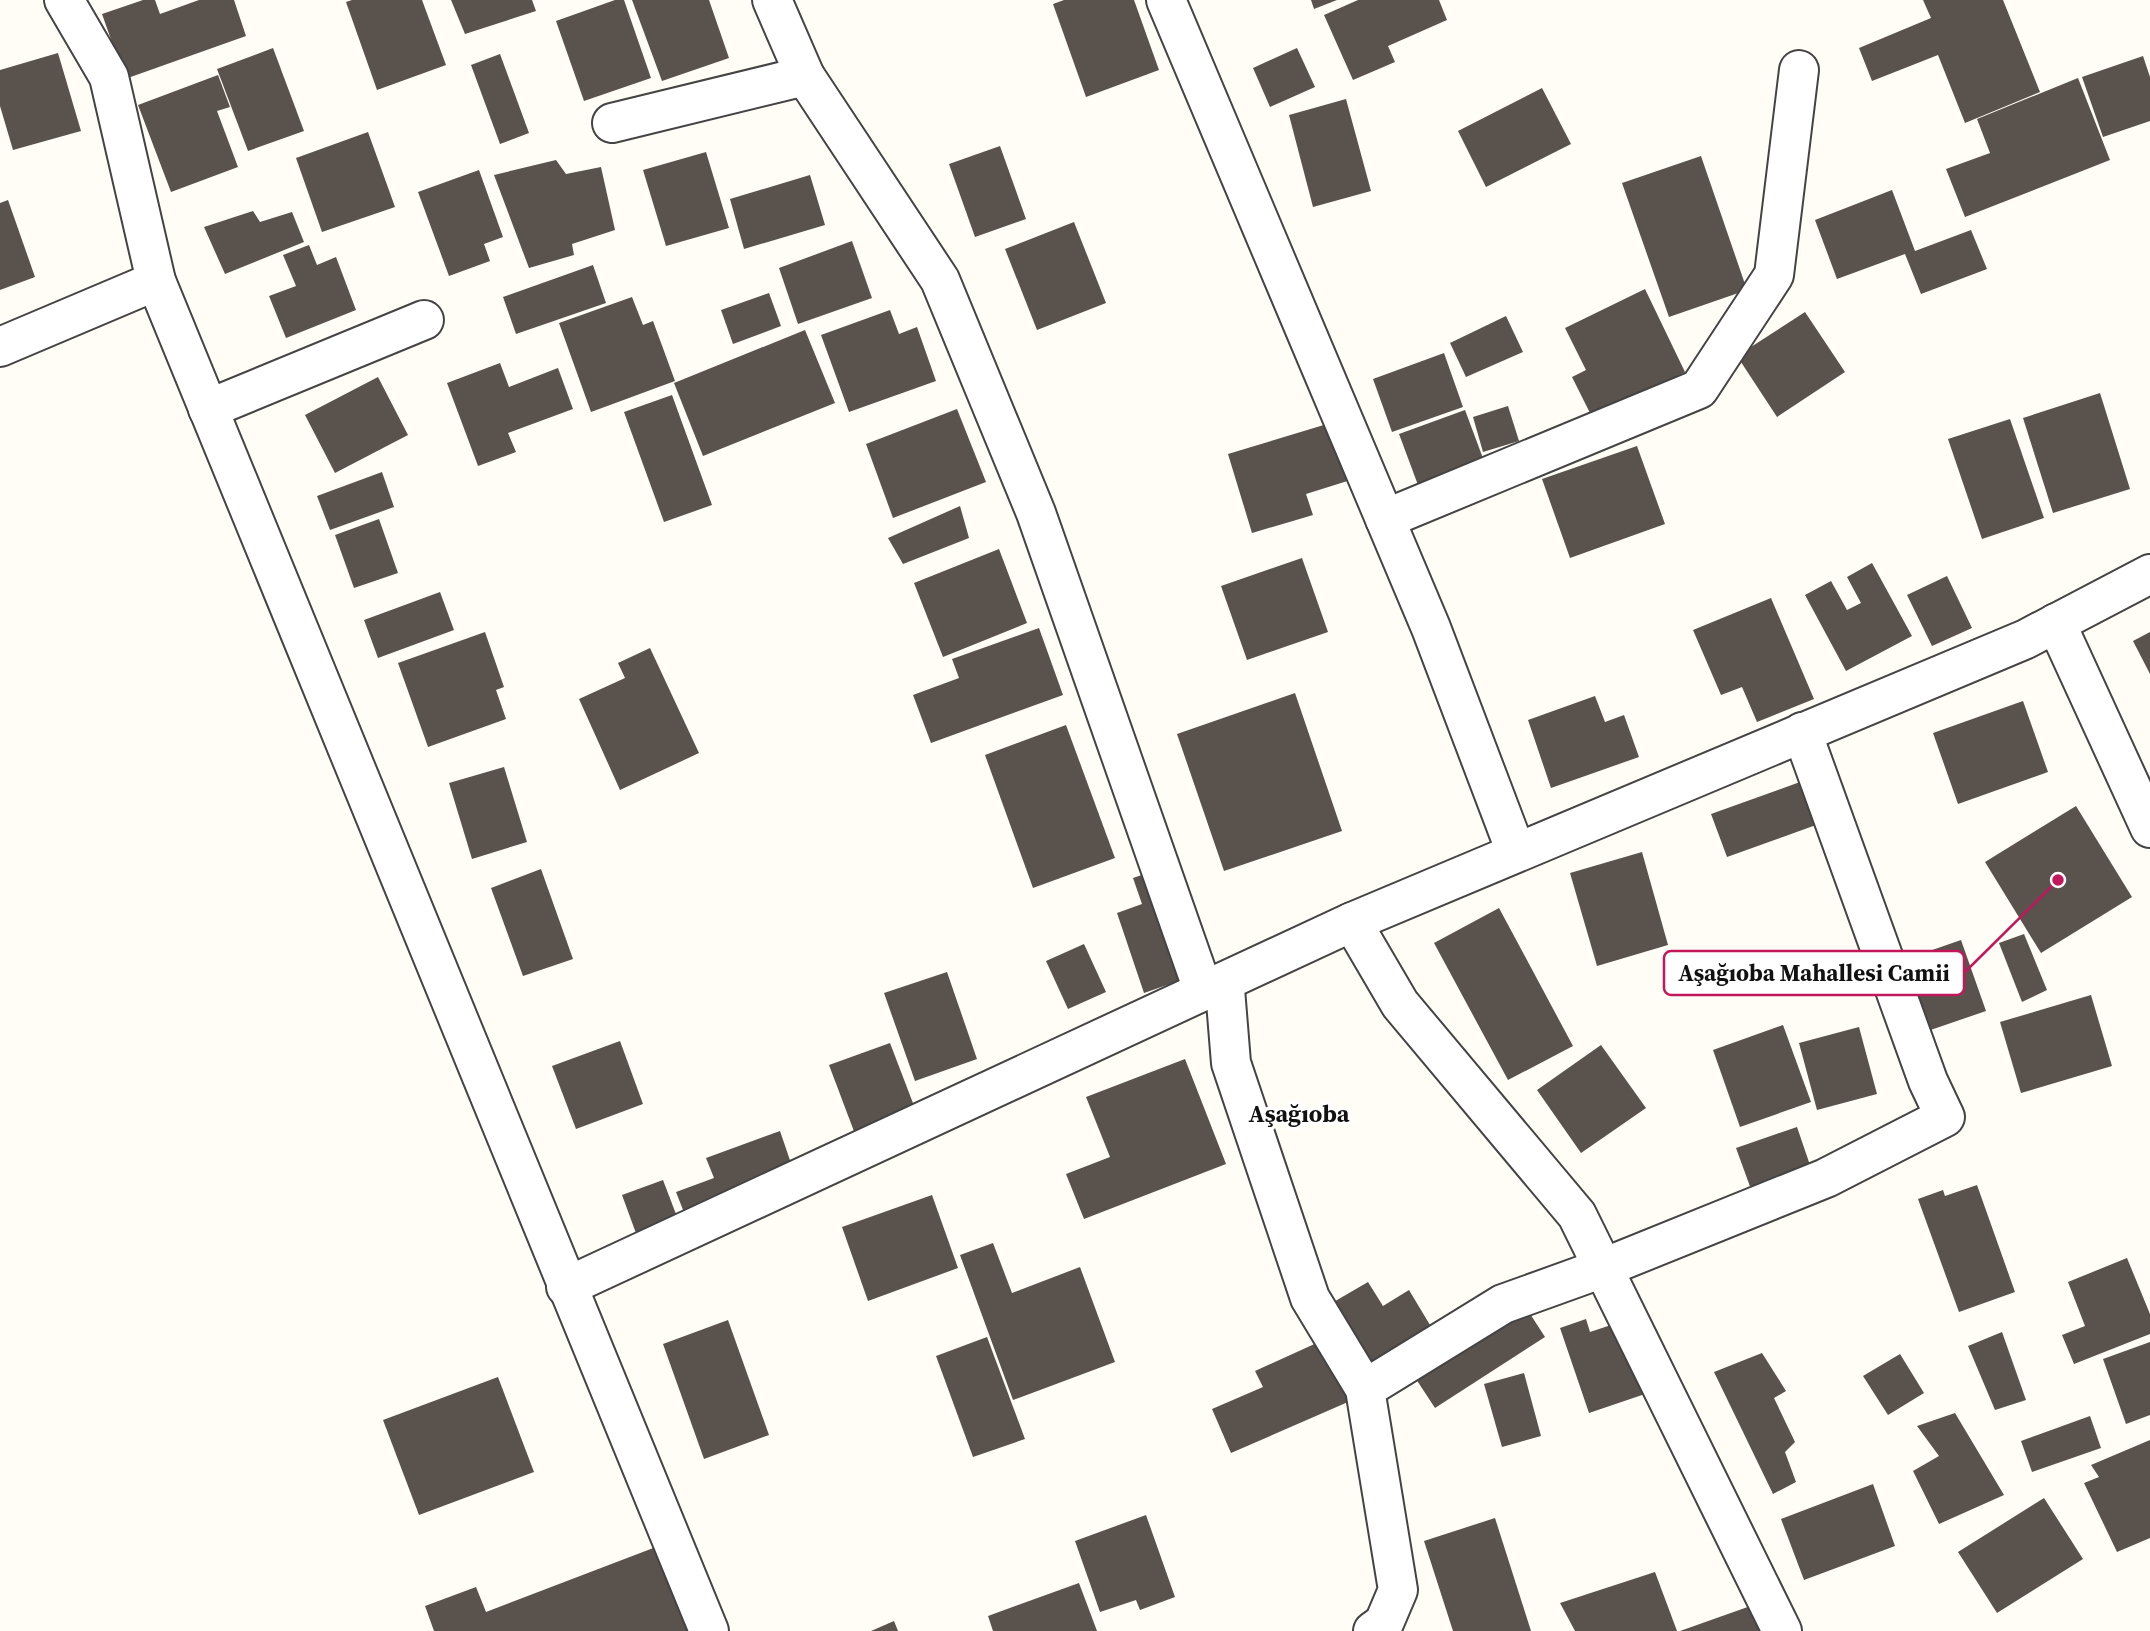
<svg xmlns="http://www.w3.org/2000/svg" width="2150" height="1631" viewBox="0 0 2150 1631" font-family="'Source Serif 4',serif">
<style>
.building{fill:#5a524d}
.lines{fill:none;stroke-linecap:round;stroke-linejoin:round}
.minor-casing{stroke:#444;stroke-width:42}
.minor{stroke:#fff;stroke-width:38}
.labels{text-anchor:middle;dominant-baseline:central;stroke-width:7;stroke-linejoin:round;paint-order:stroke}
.quarter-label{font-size:24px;font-weight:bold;fill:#111;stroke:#fff}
.leader{fill:none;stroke:#c2185b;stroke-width:2.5}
.callout-dot{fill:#c2185b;stroke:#fff;stroke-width:2.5}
.callout{fill:#fff;stroke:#c2185b;stroke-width:2.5}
.callout-label{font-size:23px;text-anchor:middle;font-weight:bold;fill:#111}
</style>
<rect width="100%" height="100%" fill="#fffdf5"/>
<g class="building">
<path d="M 143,0 L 155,0 L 160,14 L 199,0 L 234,0 L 246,36 L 125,79 L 102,14 Z"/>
<path d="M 352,0 L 422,0 L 446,65 L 377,90 L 346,2 Z"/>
<path d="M 451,0 L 532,0 L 536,11 L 465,34 Z"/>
<path d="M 615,0 L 624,0 L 651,78 L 584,101 L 556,21 Z"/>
<path d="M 632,0 L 709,0 L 729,58 L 662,81 Z"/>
<path d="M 1064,0 L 1134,0 L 1159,70 L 1086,97 L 1053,4 Z"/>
<path d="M 1311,0 L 1337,0 L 1314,9 Z"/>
<path d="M 1358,0 L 1439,0 L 1447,20 L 1388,46 L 1395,62 L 1353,80 L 1324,15 Z"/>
<path d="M 1923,0 L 2003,0 L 2040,92 L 1965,123 L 1938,55 L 1872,81 L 1859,48 L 1931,18 Z"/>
<path d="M 273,48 L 304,131 L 248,151 L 217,69 Z"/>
<path d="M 1297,48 L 1315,87 L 1270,107 L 1253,68 Z"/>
<path d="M 58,53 L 81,131 L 13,150 L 0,106 L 0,70 Z"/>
<path d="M 500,54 L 529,133 L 500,144 L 471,65 Z"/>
<path d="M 2143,56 L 2150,77 L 2150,121 L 2103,137 L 2082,77 Z"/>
<path d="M 218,75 L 230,107 L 217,111 L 238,167 L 171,192 L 138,105 Z"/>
<path d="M 2078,78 L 2110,160 L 1965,217 L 1946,169 L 1990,153 L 1977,119 Z"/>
<path d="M 1542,88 L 1571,144 L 1486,187 L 1458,131 Z"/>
<path d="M 1346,99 L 1371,191 L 1313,207 L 1289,115 Z"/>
<path d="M 368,132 L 395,207 L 322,232 L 296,158 Z"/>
<path d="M 1000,146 L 1026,219 L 975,237 L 949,164 Z"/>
<path d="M 706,152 L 729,228 L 666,246 L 643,170 Z"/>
<path d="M 1701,156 L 1747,290 L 1669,317 L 1622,183 Z"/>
<path d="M 556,160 L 566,174 L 601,167 L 615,230 L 572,244 L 574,255 L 529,268 L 494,175 Z"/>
<path d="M 479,170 L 503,237 L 484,244 L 490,261 L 449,276 L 418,192 Z"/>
<path d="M 810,175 L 825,225 L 744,249 L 730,199 Z"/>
<path d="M 1892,190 L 1915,251 L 1971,230 L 1987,269 L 1921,294 L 1905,254 L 1837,279 L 1815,220 Z"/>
<path d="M 8,200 L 35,277 L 0,290 L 0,203 Z"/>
<path d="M 253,211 L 260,222 L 292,212 L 304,242 L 225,274 L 204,227 Z"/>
<path d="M 1074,222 L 1106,303 L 1037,330 L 1005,249 Z"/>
<path d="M 852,241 L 872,298 L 798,324 L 779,268 Z"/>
<path d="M 309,245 L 317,265 L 336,257 L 356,310 L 286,338 L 269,296 L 296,286 L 283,255 Z"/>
<path d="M 593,265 L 606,303 L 516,334 L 503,297 Z"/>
<path d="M 1645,289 L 1685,372 L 1592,417 L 1572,377 L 1586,370 L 1565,328 Z"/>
<path d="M 769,293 L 781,326 L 733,344 L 721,310 Z"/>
<path d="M 632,297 L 643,325 L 653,321 L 675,381 L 591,412 L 559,323 Z"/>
<path d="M 890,310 L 899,334 L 917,327 L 936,381 L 849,412 L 821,335 Z"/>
<path d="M 1805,312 L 1845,372 L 1777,417 L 1737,356 Z"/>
<path d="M 1506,316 L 1523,352 L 1466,377 L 1450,343 Z"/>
<path d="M 805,330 L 835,403 L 703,456 L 674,383 Z"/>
<path d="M 1444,353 L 1463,407 L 1392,432 L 1373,379 Z"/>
<path d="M 500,363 L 509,387 L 558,368 L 573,409 L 508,433 L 516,452 L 478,466 L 447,383 Z"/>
<path d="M 378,377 L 408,435 L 335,473 L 305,415 Z"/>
<path d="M 2100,393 L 2130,489 L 2053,513 L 2023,418 Z"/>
<path d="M 672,395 L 712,505 L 664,522 L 624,412 Z"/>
<path d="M 1508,406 L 1519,441 L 1483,452 L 1473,417 Z"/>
<path d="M 957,409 L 986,482 L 893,518 L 866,444 Z"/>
<path d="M 1465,410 L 1484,461 L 1418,485 L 1399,434 Z"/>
<path d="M 2010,419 L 2044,518 L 1982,539 L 1948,439 Z"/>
<path d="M 1337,421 L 1357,478 L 1306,494 L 1313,515 L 1252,533 L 1228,454 Z"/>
<path d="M 1637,446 L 1665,524 L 1570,558 L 1542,479 Z"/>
<path d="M 382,472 L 394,507 L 330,530 L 317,496 Z"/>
<path d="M 960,506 L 969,538 L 903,564 L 888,538 Z"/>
<path d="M 379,519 L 398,573 L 354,588 L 335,535 Z"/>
<path d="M 999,549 L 1027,623 L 943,657 L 914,583 Z"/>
<path d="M 1302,558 L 1328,632 L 1247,660 L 1221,586 Z"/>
<path d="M 1872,563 L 1912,636 L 1846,671 L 1805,595 L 1831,581 L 1847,610 L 1861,603 L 1847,577 Z"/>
<path d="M 1947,576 L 1972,628 L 1932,646 L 1907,595 Z"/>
<path d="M 440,592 L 454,630 L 378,658 L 364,620 Z"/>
<path d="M 1771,598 L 1814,699 L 1757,722 L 1742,687 L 1721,695 L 1693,630 Z"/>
<path d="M 1039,628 L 1063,695 L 931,743 L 913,695 L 959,678 L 952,659 Z"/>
<path d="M 485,632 L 504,687 L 496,690 L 506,719 L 428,747 L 398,663 Z"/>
<path d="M 2150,632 L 2150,674 L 2133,641 Z"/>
<path d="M 650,648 L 699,753 L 620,790 L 579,699 L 625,678 L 618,663 Z"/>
<path d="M 1295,693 L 1342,831 L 1224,871 L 1177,734 Z"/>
<path d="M 1595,696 L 1605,722 L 1624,715 L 1639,757 L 1551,788 L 1528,720 Z"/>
<path d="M 2023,701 L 2048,772 L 1958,804 L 1933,733 Z"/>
<path d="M 1066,725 L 1115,858 L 1033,888 L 985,755 Z"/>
<path d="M 504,767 L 527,842 L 472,859 L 449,783 Z"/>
<path d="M 1800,782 L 1816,825 L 1727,857 L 1711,814 Z"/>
<path d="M 2076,806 L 2132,897 L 2041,953 L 1985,862 Z"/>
<path d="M 1642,852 L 1668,945 L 1597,966 L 1570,873 Z"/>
<path d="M 541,869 L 573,959 L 523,976 L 491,888 Z"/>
<path d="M 1156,870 L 1193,976 L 1144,993 L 1117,913 L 1142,904 L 1133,878 Z"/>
<path d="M 1499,908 L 1573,1046 L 1508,1080 L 1434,943 Z"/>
<path d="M 2024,934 L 2047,990 L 2022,1002 L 1999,943 Z"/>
<path d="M 1961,940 L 1986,1011 L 1916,1035 L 1892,964 Z"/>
<path d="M 1084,944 L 1106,992 L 1068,1009 L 1046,961 Z"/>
<path d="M 947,972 L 977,1059 L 915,1081 L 884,993 Z"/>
<path d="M 2091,995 L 2112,1066 L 2021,1093 L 2000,1022 Z"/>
<path d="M 1783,1025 L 1811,1102 L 1740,1127 L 1713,1050 Z"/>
<path d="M 1859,1027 L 1877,1094 L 1817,1110 L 1799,1043 Z"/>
<path d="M 620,1041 L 643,1104 L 576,1129 L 552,1066 Z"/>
<path d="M 890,1043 L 916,1111 L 855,1134 L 829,1065 Z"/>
<path d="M 1601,1045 L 1646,1108 L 1581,1153 L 1537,1090 Z"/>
<path d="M 1185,1059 L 1226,1164 L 1084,1219 L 1066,1174 L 1110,1157 L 1086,1097 Z"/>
<path d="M 1797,1127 L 1812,1171 L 1752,1192 L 1736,1148 Z"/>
<path d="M 780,1131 L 795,1175 L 685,1215 L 676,1192 L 714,1178 L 706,1158 Z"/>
<path d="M 663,1180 L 679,1222 L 637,1236 L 622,1195 Z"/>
<path d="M 1977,1185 L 2015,1292 L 1959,1312 L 1918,1199 L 1943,1190 L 1945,1196 Z"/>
<path d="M 932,1195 L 958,1268 L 868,1301 L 842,1227 Z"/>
<path d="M 993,1243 L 1012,1293 L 1080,1267 L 1115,1362 L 1013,1400 L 960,1255 Z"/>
<path d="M 2127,1258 L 2150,1314 L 2150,1334 L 2074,1364 L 2062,1335 L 2085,1326 L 2068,1282 Z"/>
<path d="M 1368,1282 L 1383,1306 L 1409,1290 L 1433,1330 L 1364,1371 L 1325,1307 Z"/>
<path d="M 1525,1306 L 1545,1337 L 1435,1408 L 1414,1376 Z"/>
<path d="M 1586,1319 L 1590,1332 L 1620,1322 L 1645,1394 L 1589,1413 L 1560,1328 Z"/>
<path d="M 728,1320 L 769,1435 L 704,1459 L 663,1344 Z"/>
<path d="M 2002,1332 L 2026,1400 L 1995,1410 L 1968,1346 Z"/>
<path d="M 987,1337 L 1025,1439 L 973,1457 L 936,1356 Z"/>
<path d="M 1321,1341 L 1348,1402 L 1231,1453 L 1212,1409 L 1263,1387 L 1255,1371 Z"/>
<path d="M 2150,1342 L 2150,1415 L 2126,1424 L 2103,1359 Z"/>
<path d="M 1762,1353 L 1786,1391 L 1774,1398 L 1795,1442 L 1785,1452 L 1796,1482 L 1773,1494 L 1714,1372 Z"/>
<path d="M 1900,1354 L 1924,1393 L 1888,1415 L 1863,1376 Z"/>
<path d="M 1524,1373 L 1541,1436 L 1502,1447 L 1484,1384 Z"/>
<path d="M 498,1377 L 534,1472 L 419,1515 L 383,1420 Z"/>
<path d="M 1955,1413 L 2004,1495 L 1939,1524 L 1913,1471 L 1939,1456 L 1917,1426 Z"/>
<path d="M 2090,1416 L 2101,1448 L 2032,1472 L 2021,1441 Z"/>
<path d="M 2150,1440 L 2150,1538 L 2117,1552 L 2084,1483 L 2099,1477 L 2091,1465 Z"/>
<path d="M 1873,1484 L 1895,1546 L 1804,1580 L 1781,1519 Z"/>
<path d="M 2044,1498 L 2083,1559 L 1997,1613 L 1958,1552 Z"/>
<path d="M 1146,1515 L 1175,1597 L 1140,1610 L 1136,1600 L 1100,1612 L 1075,1541 Z"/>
<path d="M 1495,1518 L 1531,1631 L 1453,1631 L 1424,1541 Z"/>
<path d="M 669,1542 L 703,1631 L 434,1631 L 425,1606 L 476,1587 L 486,1612 Z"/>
<path d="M 1655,1572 L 1677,1631 L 1575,1631 L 1560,1603 Z"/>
<path d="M 1079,1583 L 1097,1631 L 993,1631 L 988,1616 Z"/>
<path d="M 1759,1603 L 1769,1631 L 1680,1631 Z"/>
<path d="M 894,1621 L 898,1631 L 871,1631 Z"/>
</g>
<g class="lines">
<defs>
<g id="minor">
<path d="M 64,0 L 109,77 L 156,281 L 709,1631"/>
<path d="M 772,0 L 805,76 L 940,280 L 1036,513 L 1203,990 L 1225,989 L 1231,1063 L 1310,1298 L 1365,1389 L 1398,1590 L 1384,1623 L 1373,1631"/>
<path d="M 1166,0 L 1431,628 L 1516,852"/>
<path d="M 612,123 L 805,76"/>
<path d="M 0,347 L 156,281"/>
<path d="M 208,409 L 424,320"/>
<path d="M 1385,519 L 1699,389 L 1774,275 L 1799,70"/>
<path d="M 2056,623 L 2150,828"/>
<path d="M 1352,922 L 1400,1004 L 1577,1215 L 1782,1631"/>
<path d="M 566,1287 L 1352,922 L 2026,639 L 2150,574"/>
<path d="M 1365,1389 L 1503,1304 L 1603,1268 L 1826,1178 L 1945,1117 L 1928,1081 L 1802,732"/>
</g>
</defs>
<use href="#minor" class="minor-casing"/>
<use href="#minor" class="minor"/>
</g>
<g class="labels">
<g class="quarter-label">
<text x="1299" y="1113">Aşağıoba</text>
</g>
</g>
<path class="leader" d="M2058 880L1964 973"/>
<circle class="callout-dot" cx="2058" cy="880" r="7"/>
<rect class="callout" x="1664" y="951" width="300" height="44" rx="7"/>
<g class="callout-label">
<text x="1814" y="981">Aşağıoba Mahallesi Camii</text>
</g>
</svg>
